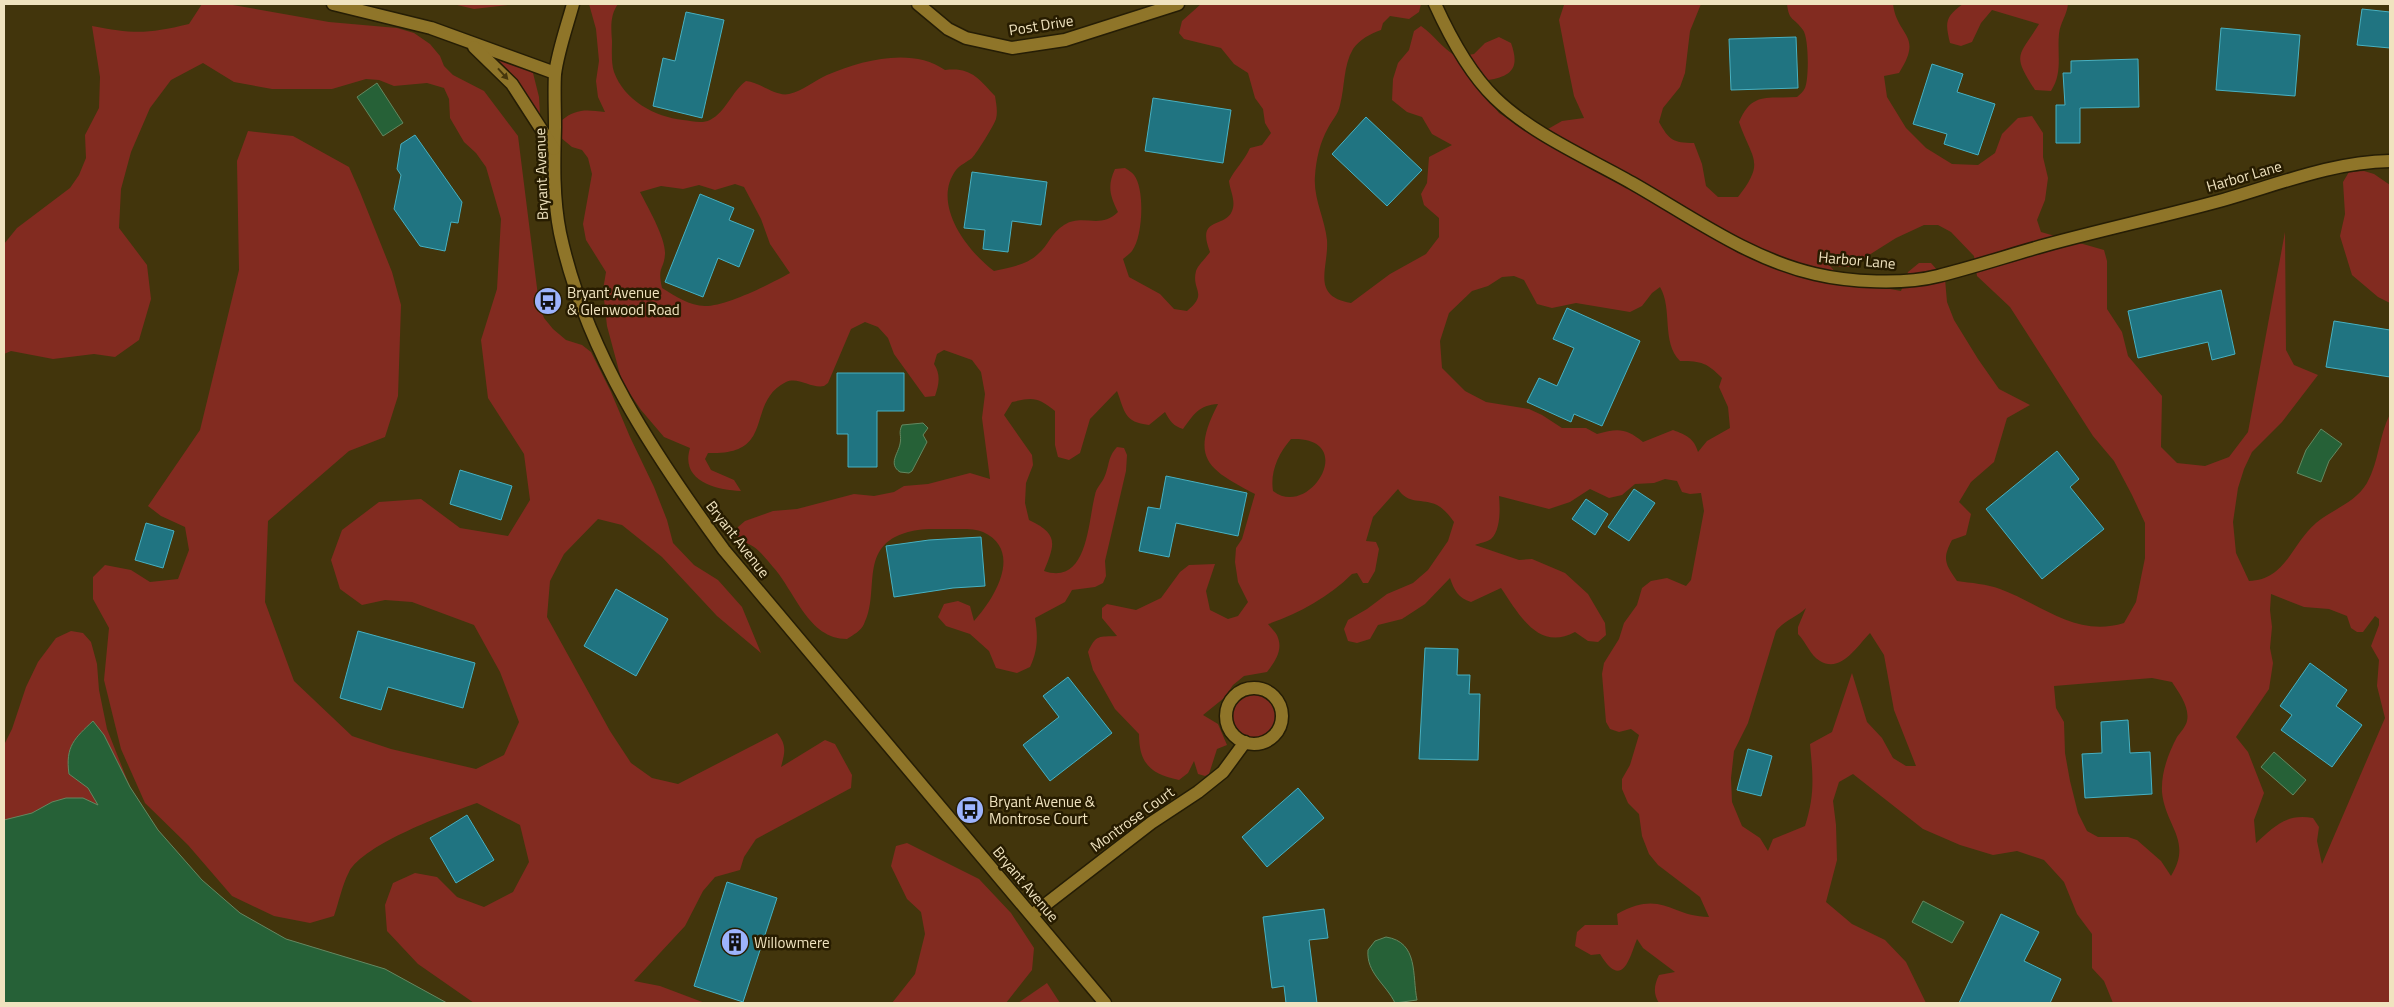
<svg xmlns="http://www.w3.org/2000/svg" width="2394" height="1007" viewBox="0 0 2394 1007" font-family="'Titillium Web',sans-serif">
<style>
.green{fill:#822b20;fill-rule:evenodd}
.water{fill:#266137;stroke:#638860}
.building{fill:#207481;stroke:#47b1c2}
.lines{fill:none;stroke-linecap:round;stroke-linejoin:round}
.minor-casing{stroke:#251d05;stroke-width:15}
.secondary-casing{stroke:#251d05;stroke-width:15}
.minor{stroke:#8f7529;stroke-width:12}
.secondary{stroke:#8f7529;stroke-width:12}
.oneway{fill:#46370c}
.labels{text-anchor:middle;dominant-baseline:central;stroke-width:5;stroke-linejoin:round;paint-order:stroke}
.street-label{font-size:15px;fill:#f0e3bf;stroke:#271c00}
.poi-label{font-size:15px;fill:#f0e3bf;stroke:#271c00;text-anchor:start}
</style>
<rect width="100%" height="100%" fill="#42350c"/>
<g class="green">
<path d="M 202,4 L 227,4 L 329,22 L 397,28 L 414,33 L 430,44 L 440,56 L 444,66 L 453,75 L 484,91 L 518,136 L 539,304 L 544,318 L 553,329 L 566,340 L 582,345 L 591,352 L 611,392 L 630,437 L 654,487 L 667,520 L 673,543 L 694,565 L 718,580 L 742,607 L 761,653 L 717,616 L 662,557 L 622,525 L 598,519 L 564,554 L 550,581 L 547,617 L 610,731 L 631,763 L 652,778 L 678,784 L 777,733 C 787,745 785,752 781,767 L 825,740 L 835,744 L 852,775 L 851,788 L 756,839 L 744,857 L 740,870 L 715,877 L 703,891 L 685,926 L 634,981 L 660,986 L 705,1003 L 474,1003 L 418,964 L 387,931 L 385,905 L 393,883 L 415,873 L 437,877 L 457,897 L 484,907 L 513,892 L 529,862 L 520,825 L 477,803 C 446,814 364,844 349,872 C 342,885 339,902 334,916 L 310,923 L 274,916 L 232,896 L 188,845 L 145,803 L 121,749 L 104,680 L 109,628 L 93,599 L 93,577 L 105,565 L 131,570 L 150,582 L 178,579 L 189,550 L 185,527 L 161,516 L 148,506 L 200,430 L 239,270 L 237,161 L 248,131 L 293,136 L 349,167 L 360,192 L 392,272 L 401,305 L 398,396 L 385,437 L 349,451 L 268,521 L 265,602 L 294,681 L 352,736 L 391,749 L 476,769 L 504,755 L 519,722 L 500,672 L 474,625 L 412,602 L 385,600 L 362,605 L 340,589 L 331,560 L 342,530 L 379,502 L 421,499 L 460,528 L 508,536 L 530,500 L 524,454 L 488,398 L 481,340 L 497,289 L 501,219 L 486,167 L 476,153 L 464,142 L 450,118 L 449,99 L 444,88 L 427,83 L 394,86 L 379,80 L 366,79 L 332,89 L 272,89 L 234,82 L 203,63 L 171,80 L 150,108 L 131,152 L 121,189 L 119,228 L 147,265 L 151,299 L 139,340 L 115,357 L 94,354 L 53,359 L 11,351 L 4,354 L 4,244 L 17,228 L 70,188 L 79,175 L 86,158 L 85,135 L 99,108 L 100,77 L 92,26 C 133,34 148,34 189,24 Z"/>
<path d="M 453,4 L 516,4 L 474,9 Z"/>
<path d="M 589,4 L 618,4 C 610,15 611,28 612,41 C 612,50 611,63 614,72 C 624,100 655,117 683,120 C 692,121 702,124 710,120 C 726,112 732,91 746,81 C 760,82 775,97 789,94 C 803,91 815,80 827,75 C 862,60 912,47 945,70 C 971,67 978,78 995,96 C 996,103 998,111 996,119 C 994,125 977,153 972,158 C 967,162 960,165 956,170 C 931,204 967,251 994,271 C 1008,268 1027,265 1038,254 C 1048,246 1051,233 1064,225 C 1083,213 1100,230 1118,212 C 1110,196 1107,186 1115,169 L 1125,168 C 1128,170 1132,172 1134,175 C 1145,189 1143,237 1132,251 C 1130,254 1126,256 1123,259 L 1129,277 L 1160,294 L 1174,309 L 1187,311 C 1209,293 1191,291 1196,271 C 1198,265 1206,258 1210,252 C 1195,214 1228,230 1233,208 C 1235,199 1230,190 1229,181 C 1235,169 1244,161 1250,148 L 1262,145 L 1271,133 L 1265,123 L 1263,109 L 1255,98 L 1248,73 L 1234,64 L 1221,48 L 1184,39 L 1179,33 L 1182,21 L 1201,4 L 1421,4 L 1419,12 L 1409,19 L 1390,16 L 1383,23 L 1381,30 C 1370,34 1360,39 1353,49 C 1343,66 1345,87 1340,105 C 1338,115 1332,120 1328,128 C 1320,142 1316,160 1315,176 C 1313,198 1325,219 1327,240 C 1329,268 1310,296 1351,303 L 1390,274 L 1426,254 L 1439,237 L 1439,218 L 1424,205 L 1421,194 L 1427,183 L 1429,157 L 1452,145 L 1432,134 L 1422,117 L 1407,112 L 1392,100 L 1393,79 L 1398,63 L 1409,50 L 1414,31 L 1421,26 C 1436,37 1441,47 1457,57 L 1474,54 L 1485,43 L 1499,37 L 1511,43 C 1520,68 1512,76 1488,80 L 1489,99 L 1499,113 L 1515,123 L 1548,129 L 1562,121 L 1584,118 L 1574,96 L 1567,62 L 1559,20 L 1564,5 L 1701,4 L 1690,31 L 1685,73 L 1680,87 L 1663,108 L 1659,122 C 1669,140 1673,143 1694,143 L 1702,164 L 1706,186 L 1718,197 L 1738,197 C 1766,161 1752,160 1739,122 C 1752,91 1768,99 1797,97 C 1800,94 1803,92 1805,88 C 1809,79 1809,38 1803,30 C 1794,17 1789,22 1787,4 L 1893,4 C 1897,37 1924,34 1899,73 L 1884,76 L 1887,97 L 1906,128 L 1926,148 L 1952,164 L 1978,165 L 1995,153 L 2002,134 L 2018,118 L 2032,116 L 2043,133 L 2043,157 L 2048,178 L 2045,200 L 2037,220 L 2041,232 L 2104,250 L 2107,261 L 2107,309 L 2122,332 L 2128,356 L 2162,396 L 2161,447 L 2177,463 L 2205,466 L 2229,457 L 2248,432 L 2285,232 L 2286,350 L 2294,365 L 2318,375 L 2282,422 L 2252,452 L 2244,469 L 2238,488 L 2233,522 L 2236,553 L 2249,581 C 2286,580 2292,543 2316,523 C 2333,509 2355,503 2367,483 C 2379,462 2379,435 2390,414 L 2390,1003 L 2113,1003 L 2104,981 L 2092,968 L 2092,934 L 2077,914 L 2064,882 L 2044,860 L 2017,851 L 1993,855 L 1960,845 L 1923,829 L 1853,774 L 1839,782 L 1833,801 L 1836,825 L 1837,860 L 1826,902 L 1852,924 L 1885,940 L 1906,962 L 1926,1003 L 1659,1003 C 1653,994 1654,985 1659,975 L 1675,972 L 1643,948 L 1637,939 C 1629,960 1622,990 1600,954 L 1591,955 L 1575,946 L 1577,932 L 1585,925 L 1618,925 L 1617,914 C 1662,889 1669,916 1709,917 L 1700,897 L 1658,865 L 1649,854 L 1642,836 L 1639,814 L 1628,803 L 1622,789 L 1622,779 L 1630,765 L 1639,735 L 1631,729 L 1619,732 L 1610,729 L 1606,722 L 1602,674 L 1604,663 L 1619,639 L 1624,623 L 1637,605 L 1642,588 L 1651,581 L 1667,578 L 1686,586 L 1691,580 L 1704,511 L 1701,493 L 1690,494 L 1682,492 L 1677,481 L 1665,479 L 1654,483 L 1635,484 L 1622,495 L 1609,498 L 1590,489 L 1570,502 L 1549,509 L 1499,496 C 1500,508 1501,530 1491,539 C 1487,542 1479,543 1475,545 L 1519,560 L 1532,559 L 1565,573 L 1588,594 L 1605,623 L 1606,635 L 1598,642 L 1588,641 L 1575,632 C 1538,652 1519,614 1501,588 L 1471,602 C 1458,598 1454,590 1450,578 L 1425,604 L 1402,619 L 1378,625 L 1370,639 L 1357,643 L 1348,641 L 1344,629 L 1348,620 L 1367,609 L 1387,594 L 1413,583 L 1428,570 L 1448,541 L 1454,522 C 1449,515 1444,509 1437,505 C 1422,498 1408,505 1398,489 L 1373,517 L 1366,541 L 1376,542 L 1379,549 L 1375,571 L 1368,583 L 1363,583 L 1357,573 L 1352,574 C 1329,597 1298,614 1268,624 C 1271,628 1277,633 1278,638 C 1283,651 1274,663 1267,672 L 1244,676 L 1233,685 L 1224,698 L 1203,715 L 1218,724 L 1227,745 L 1217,749 L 1209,774 L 1205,776 L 1198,774 L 1194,761 L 1188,773 L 1179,780 C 1150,774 1139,763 1139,734 L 1115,709 L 1093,670 L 1088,652 C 1096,634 1099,637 1117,636 L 1102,618 L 1102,608 L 1107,604 L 1136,610 L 1161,598 L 1180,572 L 1189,565 L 1215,564 L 1206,591 L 1210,610 L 1228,619 L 1238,616 L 1248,602 L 1238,582 L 1235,562 L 1236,548 L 1242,539 L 1255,494 C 1207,469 1190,458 1218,404 C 1199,405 1194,414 1183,429 C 1173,426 1170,421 1165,412 L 1149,425 C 1124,422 1125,412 1117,391 L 1090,419 L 1080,453 L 1069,460 L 1058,457 L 1055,445 L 1055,411 C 1038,397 1033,397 1012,402 L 1004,415 L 1032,455 L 1033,465 L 1026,483 L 1025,503 L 1029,520 C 1059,534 1055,544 1044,571 C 1088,586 1088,521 1095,495 C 1096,488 1101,484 1104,478 C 1110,465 1107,458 1117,447 L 1124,448 L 1127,455 L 1126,471 L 1105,561 L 1106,576 L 1103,583 L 1095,587 L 1072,590 L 1065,602 L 1035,618 C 1038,636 1038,650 1030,667 L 1017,673 L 996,668 L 989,651 L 970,634 L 946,626 L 938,617 L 944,604 L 958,601 L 970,606 L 974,621 C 994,599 1024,551 983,532 C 975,528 959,529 949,529 C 936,529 921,528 908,532 C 857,546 881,591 864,624 C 861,631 853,635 847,639 C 808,639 795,591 773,567 C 767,560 761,552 754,547 C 746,542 741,542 736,534 L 738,527 L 745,521 L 773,511 L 797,509 L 854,494 L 874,496 L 894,492 L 904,486 L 928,484 L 970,473 L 990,479 L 982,418 L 985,394 L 981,372 L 972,360 L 944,350 L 937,354 L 934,364 C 941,375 939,384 935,396 L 925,397 L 894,354 L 888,338 L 878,327 L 865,322 L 851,329 L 828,383 L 824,386 C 812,389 798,376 786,382 C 744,403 778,456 708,453 L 705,459 L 711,470 L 734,480 L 741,491 C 715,490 680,481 690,448 L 664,437 L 641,410 L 622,382 L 607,326 L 603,290 L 606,272 L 586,240 L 583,224 L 592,174 L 588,158 L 582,150 L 572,147 L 560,137 L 561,121 C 576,108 587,110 605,112 L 598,97 L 596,81 L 599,61 L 596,29 ZM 735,184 L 744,187 L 761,219 L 770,244 L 790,273 C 770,284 727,306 705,306 C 690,306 675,296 662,288 C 657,266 664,270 665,254 C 666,238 647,206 640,192 L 661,186 L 683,189 L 699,185 L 715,190 ZM 1924,225 L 1938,225 L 1951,232 L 1974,256 L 1977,276 L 2010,307 L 2093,436 L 2114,461 L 2132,495 L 2145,523 L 2145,558 L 2136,602 L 2124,623 C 2076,638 2041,604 2000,589 C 1987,584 1971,583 1957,581 C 1945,564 1942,559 1952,540 L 1966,535 L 1971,514 L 1959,502 L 1971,482 L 1994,462 L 2007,418 L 2030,405 L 1999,389 L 1978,359 L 1954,320 L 1947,302 L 1945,279 L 1931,263 L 1919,263 L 1908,272 L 1901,291 L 1874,286 L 1863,288 L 1846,284 L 1830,266 L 1850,267 L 1896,238 ZM 1514,276 L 1524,280 L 1537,304 L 1552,308 L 1576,303 L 1630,312 L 1642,306 L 1652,293 L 1660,287 C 1673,309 1661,342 1680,361 C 1702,361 1707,363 1722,378 L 1719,387 L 1728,407 L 1730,428 L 1707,441 L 1698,452 C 1694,438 1686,435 1673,430 L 1643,442 C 1626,428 1618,428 1597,434 L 1586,428 L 1562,428 L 1542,415 L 1529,409 L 1486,402 L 1465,391 L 1442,368 L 1440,341 L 1449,313 L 1472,291 L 1488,286 L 1502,277 ZM 1291,439 C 1360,436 1310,520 1273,491 C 1270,472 1278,454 1291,439 ZM 2271,594 L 2304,607 L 2329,609 L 2347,616 L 2351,628 L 2357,632 L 2363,632 L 2375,616 L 2379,619 L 2379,625 L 2371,646 L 2379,660 L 2377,686 L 2385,718 L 2322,864 L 2317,841 L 2319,827 L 2313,818 C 2286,813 2274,827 2256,843 L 2254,820 L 2264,793 L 2248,752 L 2236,737 L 2269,689 L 2273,663 L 2270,648 L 2272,627 L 2270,610 ZM 1806,608 L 1798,627 L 1798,634 C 1806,642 1810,655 1820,661 C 1841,674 1858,645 1870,633 L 1884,655 L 1894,710 L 1916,766 L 1906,766 L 1893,758 L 1882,738 L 1867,722 L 1852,673 L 1832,732 L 1810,744 C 1813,776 1815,795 1805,826 L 1773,839 L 1768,851 L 1760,838 L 1742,826 L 1732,802 L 1731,778 L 1734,751 L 1748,723 L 1776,631 C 1785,620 1797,617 1806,608 ZM 2152,678 L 2172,682 C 2179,693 2190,707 2187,721 C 2186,726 2180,733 2177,737 C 2168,754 2161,773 2162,792 C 2165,826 2193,841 2171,876 L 2161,861 L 2137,840 L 2128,837 L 2098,837 L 2087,831 L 2078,813 L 2070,781 L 2065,753 L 2064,722 L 2056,708 L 2054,686 Z"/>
<path d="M 1963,4 L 2068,4 C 2067,15 2060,23 2059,34 C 2057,54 2063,73 2051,91 L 2035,90 C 2011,53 2019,57 2039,24 L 1992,10 L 1981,23 L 1972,42 L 1961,46 L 1950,43 C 1945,22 1945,17 1963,4 Z"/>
<path d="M 490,55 L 517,64 L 533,73 L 539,97 L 540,116 L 516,78 Z"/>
<path d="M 2364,171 L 2374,174 L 2390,185 L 2390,303 L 2378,297 L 2352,275 L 2340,236 L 2345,214 L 2343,182 L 2349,172 Z"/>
<path d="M 71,631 L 83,633 L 91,642 L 97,664 L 99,690 L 107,729 L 130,787 L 158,830 L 202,880 L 240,913 L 286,939 L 385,969 L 447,1003 L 4,894 L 4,745 L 12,729 L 26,687 L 38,662 L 56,638 Z"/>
<circle cx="1254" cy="715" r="23"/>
<path d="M 907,843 L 979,879 L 1011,913 L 1034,948 L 1032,970 L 1006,1003 L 892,1003 L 915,974 L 925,934 L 921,912 L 907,899 L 891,866 L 896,846 Z"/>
<path d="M 1047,983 L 1060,1003 L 1018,1003 Z"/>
</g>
<g class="water">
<path d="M 377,83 L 403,123 L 383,136 L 357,97 Z"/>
<path d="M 923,423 L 928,428 L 923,435 L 927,442 L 912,471 L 909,473 L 900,472 C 888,464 898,454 900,444 C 902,435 898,434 902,425 Z"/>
<path d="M 2321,429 L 2342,444 L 2329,461 L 2321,482 L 2297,473 L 2306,450 Z"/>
<path d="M 93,721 L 104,735 L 130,787 L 158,830 L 202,880 L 240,913 L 286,939 L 385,969 L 447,1003 L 4,1003 L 4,820 L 32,813 L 52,802 L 66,798 L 83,798 L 98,805 L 88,788 L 69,774 C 65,746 75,738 93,721 Z"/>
<path d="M 2274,752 L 2306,780 L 2293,795 L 2261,767 Z"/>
<path d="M 1923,901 L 1964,922 L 1952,943 L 1912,922 Z"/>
<path d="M 1386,937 C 1419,942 1412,976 1417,1000 L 1395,1003 C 1386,984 1366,973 1368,950 L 1375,941 Z"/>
</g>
<g class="building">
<path d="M 2362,9 L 2390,12 L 2390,48 L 2357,45 Z"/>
<path d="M 686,12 L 724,20 L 702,118 L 653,106 L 663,58 L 675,61 Z"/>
<path d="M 2221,28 L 2300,35 L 2295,96 L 2216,90 Z"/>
<path d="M 1796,37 L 1798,88 L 1731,90 L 1729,39 Z"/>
<path d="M 2138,59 L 2139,107 L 2080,108 L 2080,143 L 2056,143 L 2056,105 L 2065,105 L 2063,73 L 2071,73 L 2071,61 Z"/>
<path d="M 1932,64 L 1963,74 L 1957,92 L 1995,104 L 1978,155 L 1944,144 L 1947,134 L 1913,124 Z"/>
<path d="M 1153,98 L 1231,110 L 1223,163 L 1145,151 Z"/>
<path d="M 1366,117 L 1422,170 L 1387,206 L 1332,154 Z"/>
<path d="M 415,135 L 462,202 L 458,223 L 451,222 L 445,251 L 420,246 L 394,209 L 401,175 L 397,169 L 401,144 Z"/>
<path d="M 972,172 L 1047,182 L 1041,225 L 1012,221 L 1008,252 L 983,249 L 985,230 L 964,228 Z"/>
<path d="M 700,194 L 734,208 L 729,220 L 754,230 L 739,267 L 718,258 L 703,297 L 665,282 Z"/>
<path d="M 2221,290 L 2235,354 L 2212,360 L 2208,342 L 2138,358 L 2128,311 Z"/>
<path d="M 1567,308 L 1640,341 L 1602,426 L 1574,414 L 1571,422 L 1527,402 L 1539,378 L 1557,386 L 1574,348 L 1553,339 Z"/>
<path d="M 2334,321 L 2390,330 L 2390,377 L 2326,367 Z"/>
<path d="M 837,373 L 904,373 L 904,411 L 877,411 L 877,467 L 848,467 L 848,434 L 837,434 Z"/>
<path d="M 2057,451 L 2079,479 L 2070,487 L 2104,529 L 2042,579 L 1986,509 Z"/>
<path d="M 460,470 L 512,486 L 501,520 L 450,504 Z"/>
<path d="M 1166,476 L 1247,493 L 1238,536 L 1176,523 L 1169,557 L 1139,551 L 1148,507 L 1160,509 Z"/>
<path d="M 1634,489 L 1655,503 L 1629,541 L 1608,527 Z"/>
<path d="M 1586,499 L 1608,514 L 1595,535 L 1572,519 Z"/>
<path d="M 146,523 L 174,531 L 163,568 L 135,560 Z"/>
<path d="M 981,537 L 985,586 L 953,588 L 894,597 L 886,546 L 929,540 Z"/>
<path d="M 616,589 L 668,619 L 636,676 L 584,646 Z"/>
<path d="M 358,631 L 475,663 L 463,708 L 388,687 L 381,710 L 340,698 Z"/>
<path d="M 1425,648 L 1458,649 L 1457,675 L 1470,675 L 1469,694 L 1480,694 L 1478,760 L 1419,759 Z"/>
<path d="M 2310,663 L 2347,690 L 2336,706 L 2362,725 L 2332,767 L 2281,730 L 2292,715 L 2280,706 Z"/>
<path d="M 1068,677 L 1112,733 L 1050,781 L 1023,745 L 1059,717 L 1043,696 Z"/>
<path d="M 2128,720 L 2130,753 L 2150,752 L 2152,794 L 2085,798 L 2082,754 L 2102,753 L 2101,722 Z"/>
<path d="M 1748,749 L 1772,756 L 1761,796 L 1737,790 Z"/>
<path d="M 1298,788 L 1324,818 L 1267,867 L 1242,837 Z"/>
<path d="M 467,815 L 494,860 L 456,883 L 430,838 Z"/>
<path d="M 727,882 L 777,898 L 743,1002 L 694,986 Z"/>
<path d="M 1324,909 L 1328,938 L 1309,940 L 1317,1003 L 1286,1003 L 1284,986 L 1272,988 L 1263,917 Z"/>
<path d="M 2001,914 L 2039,932 L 2024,961 L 2061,979 L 2050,1003 L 1959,1003 Z"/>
</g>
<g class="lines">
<defs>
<g id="minor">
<path d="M 918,4 L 948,29 L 966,38 L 1012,48 L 1065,40 L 1178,4"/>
<path d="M 1435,4 C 1450,37 1469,73 1495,98 C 1532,134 1588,158 1632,183 C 1690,216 1749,259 1815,274 C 1849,282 1903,285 1938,276 C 1974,267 2010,255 2046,245 C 2105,229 2165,216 2223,200 C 2279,184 2332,162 2390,161"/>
<circle cx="1254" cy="716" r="28"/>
<path d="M 1032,915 L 1151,823 L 1198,792 L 1223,772 L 1245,742"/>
</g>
<g id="secondary">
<path d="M 333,4 L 431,28 L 555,73"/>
<path d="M 573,4 C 567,26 558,51 555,74 C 554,91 555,109 555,127 C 554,162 553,198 560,233 C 586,353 653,453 724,550 L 1105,1003"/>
<path d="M 474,47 L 512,84 L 554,149"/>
</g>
</defs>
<use href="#minor" class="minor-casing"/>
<use href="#secondary" class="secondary-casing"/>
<use href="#minor" class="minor"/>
<use href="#secondary" class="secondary"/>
</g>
<defs><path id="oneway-solid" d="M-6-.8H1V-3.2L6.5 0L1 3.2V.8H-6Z" transform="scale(1.25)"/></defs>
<use class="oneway" href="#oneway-solid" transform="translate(503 74) rotate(48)"/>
<defs>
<symbol id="bus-disc" viewBox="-11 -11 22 22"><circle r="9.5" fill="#9db4fd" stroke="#271c00"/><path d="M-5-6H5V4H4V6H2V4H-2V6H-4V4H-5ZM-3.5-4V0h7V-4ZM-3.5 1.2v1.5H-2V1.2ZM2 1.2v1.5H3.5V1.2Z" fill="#111"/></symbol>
<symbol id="building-disc" viewBox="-11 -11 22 22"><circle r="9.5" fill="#9db4fd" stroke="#271c00"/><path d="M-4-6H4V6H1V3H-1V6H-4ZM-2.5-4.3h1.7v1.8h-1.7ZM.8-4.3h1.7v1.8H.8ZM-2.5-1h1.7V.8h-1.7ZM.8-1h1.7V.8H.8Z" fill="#111"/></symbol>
</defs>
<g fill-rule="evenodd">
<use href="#bus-disc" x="532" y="285" width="32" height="32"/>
<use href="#bus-disc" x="954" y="794" width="32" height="32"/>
<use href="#building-disc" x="719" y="926" width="32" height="32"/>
</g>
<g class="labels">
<g class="street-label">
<text transform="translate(1041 25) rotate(-9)">Post Drive</text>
<text transform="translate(541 174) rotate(-92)">Bryant Avenue</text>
<text transform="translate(2244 176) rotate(-16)">Harbor Lane</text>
<text transform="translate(1857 260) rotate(5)">Harbor Lane</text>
<text transform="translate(738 539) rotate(52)">Bryant Avenue</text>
<text transform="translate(1132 819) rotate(-36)">Montrose Court</text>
<text transform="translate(1026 884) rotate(50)">Bryant Avenue</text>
</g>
<g class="poi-label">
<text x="567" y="292">Bryant Avenue<tspan x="567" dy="17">&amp; Glenwood Road</tspan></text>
<text x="989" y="801">Bryant Avenue &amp;<tspan x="989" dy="17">Montrose Court</tspan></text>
<text x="754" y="942">Willowmere</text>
</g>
</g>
<rect width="2394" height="1007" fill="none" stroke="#f0e3bf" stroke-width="10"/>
</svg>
